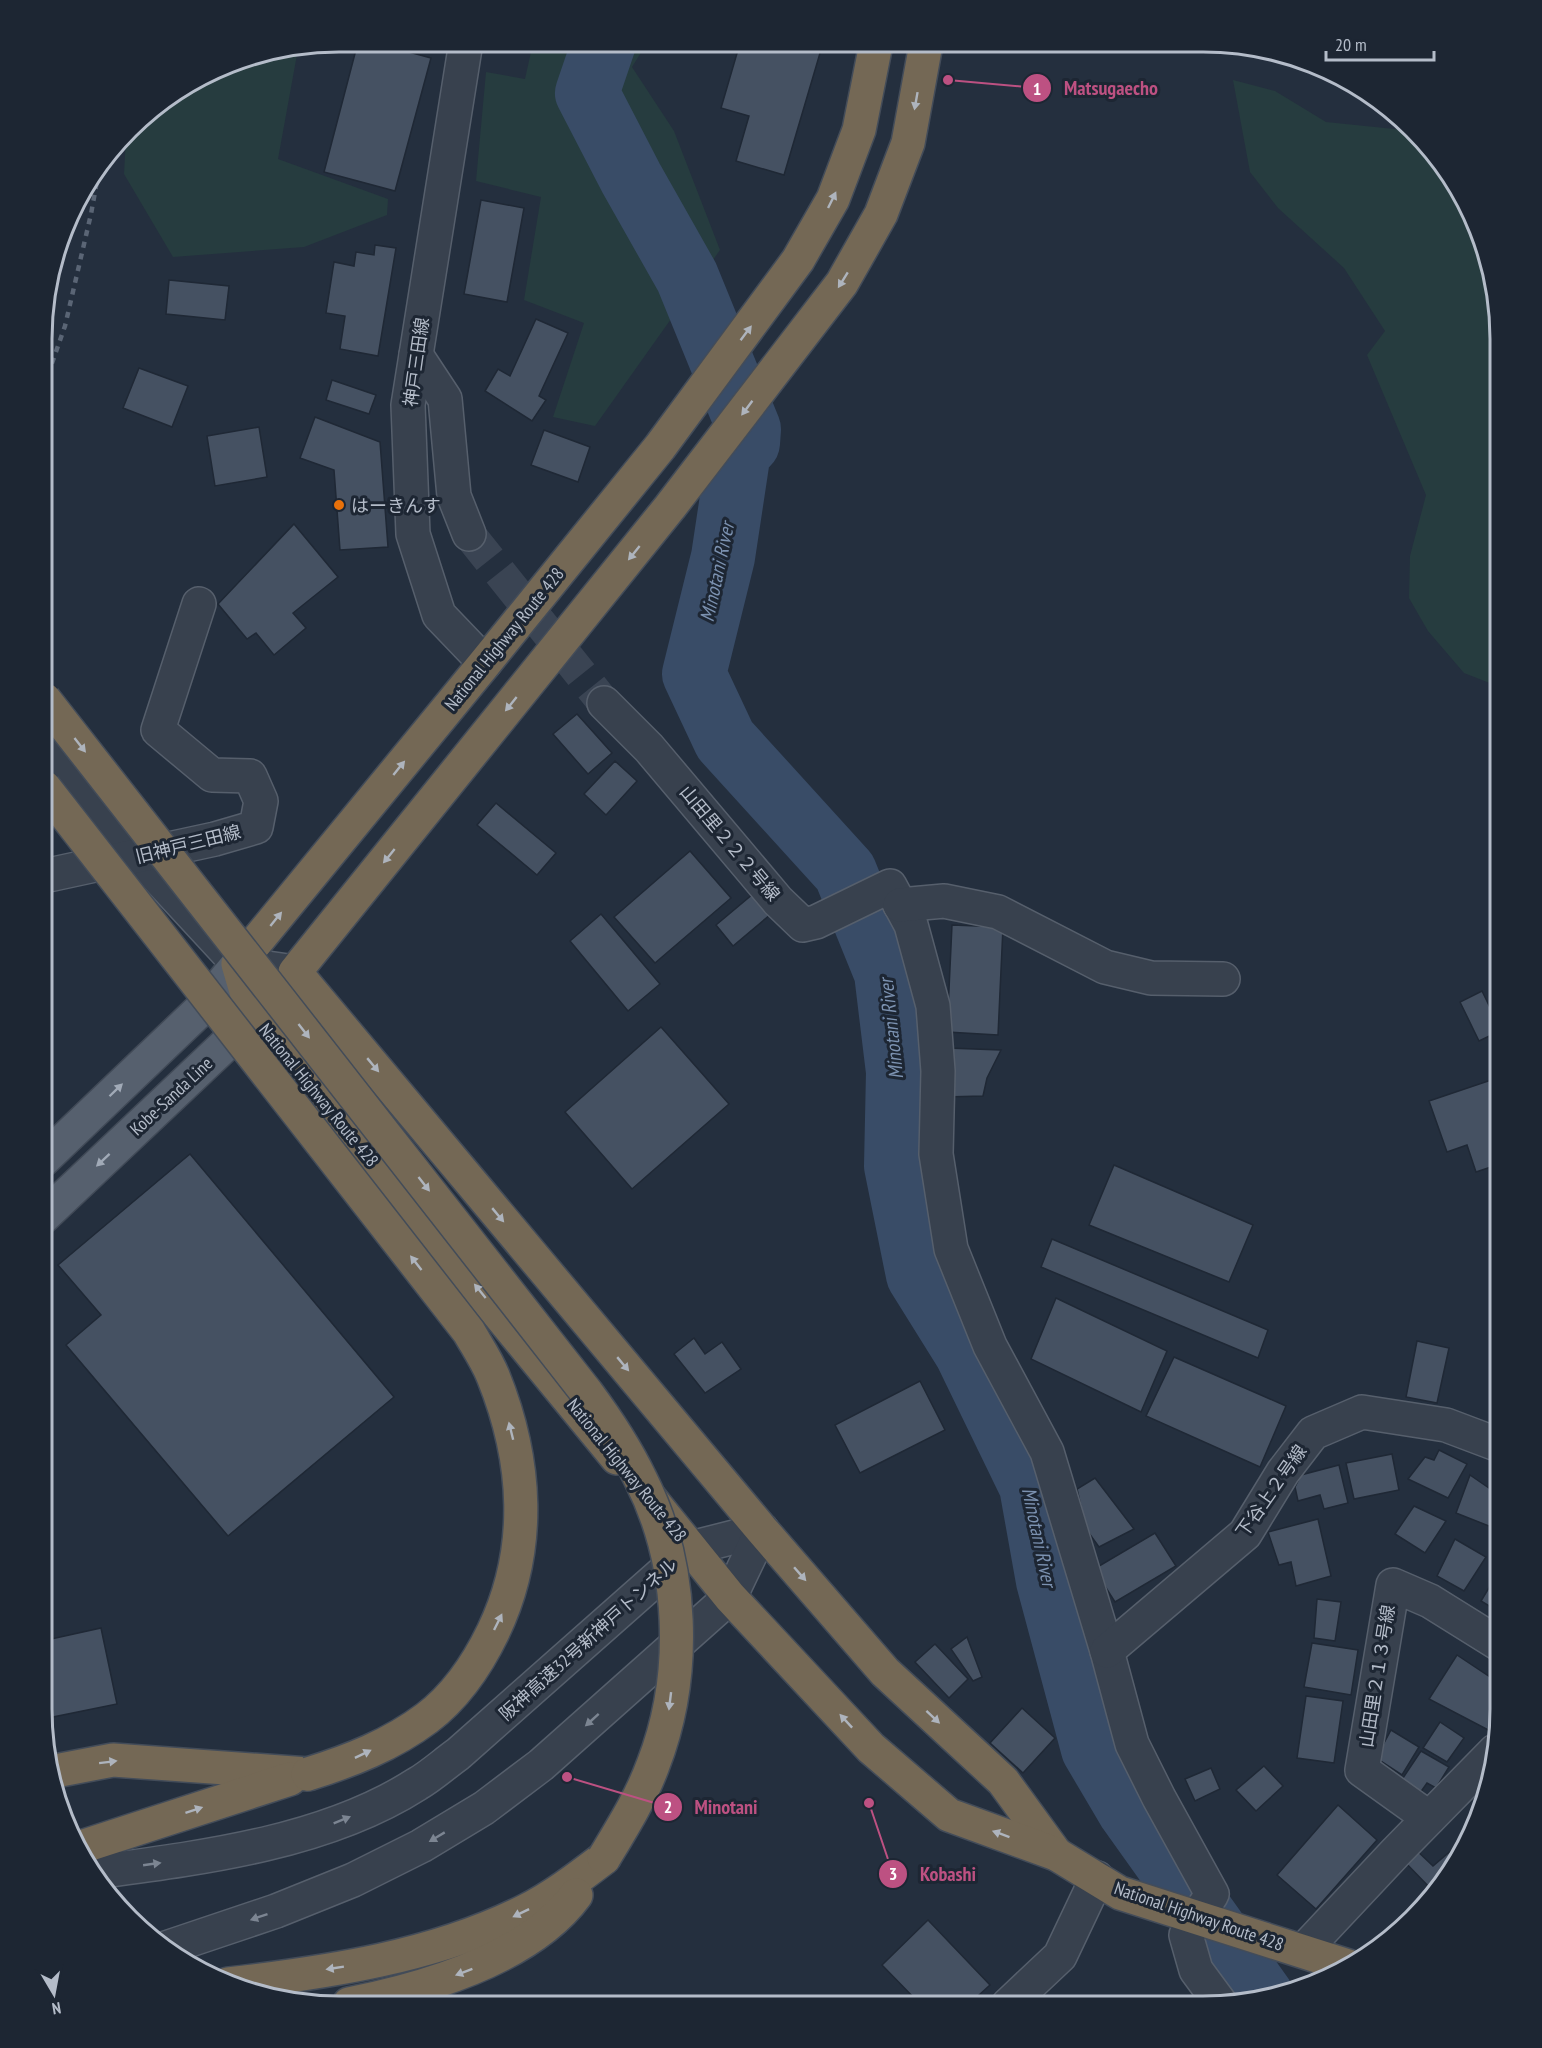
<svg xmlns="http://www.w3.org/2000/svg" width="1542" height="2048" viewBox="0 0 1542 2048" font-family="'PT Sans Narrow','Noto Sans JP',sans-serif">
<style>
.green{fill:#263c3f}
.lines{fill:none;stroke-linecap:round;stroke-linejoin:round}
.river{stroke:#394c67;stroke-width:64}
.building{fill:#455162;stroke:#1f2835;stroke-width:1.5}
.minor-tunnel{stroke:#3a4453;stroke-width:33;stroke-dasharray:33 16;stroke-linecap:butt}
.minor-casing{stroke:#565f6c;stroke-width:36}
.major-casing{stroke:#414a57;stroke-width:36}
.highway-casing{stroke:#434c59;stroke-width:36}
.minor{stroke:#38414e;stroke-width:33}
.major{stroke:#56606e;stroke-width:33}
.highway{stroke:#746855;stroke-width:33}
.rail{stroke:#5a6575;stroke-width:4.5;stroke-dasharray:6 6;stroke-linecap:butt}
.highway-bridge-casing{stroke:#434c59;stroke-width:36;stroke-linecap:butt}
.highway-bridge{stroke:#746855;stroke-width:33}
.oneway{fill:#aeb4bd}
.oneway2{fill:#a1aab7}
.oneway3{fill:#7c8592}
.food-dot{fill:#e8710a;stroke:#1d2633;stroke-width:2}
.labels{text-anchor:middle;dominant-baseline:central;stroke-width:6;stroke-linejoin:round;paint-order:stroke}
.street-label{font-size:18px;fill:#b4bcc9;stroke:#1d2633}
.poi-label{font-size:18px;fill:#b4bcc9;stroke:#1d2633;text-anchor:start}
.water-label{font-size:20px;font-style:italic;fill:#7c92b1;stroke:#1d2633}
.rim{fill:none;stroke:#b4bcc9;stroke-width:3}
.leader{fill:none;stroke:#bd5182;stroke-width:2}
.callout-dot{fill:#bd5182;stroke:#1d2633;stroke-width:2}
.mark-label{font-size:18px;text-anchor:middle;font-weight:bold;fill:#fff}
.callout-label{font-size:20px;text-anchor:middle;font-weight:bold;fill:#bd5182;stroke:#1d2633;stroke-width:6;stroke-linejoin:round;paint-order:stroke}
</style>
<rect width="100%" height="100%" fill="#242f3e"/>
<g class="green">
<path d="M 533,43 L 647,43 L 632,67 L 674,131 L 720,250 L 595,426 L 553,417 L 584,323 L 524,300 L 541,197 L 476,181 L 486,72 L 525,79 Z"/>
<path d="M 298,49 L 278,159 L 388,199 L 387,215 L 304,247 L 173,257 L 124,174 L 126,137 L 144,116 L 244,58 Z"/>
<path d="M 1233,80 L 1275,91 L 1326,122 L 1404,130 L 1472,215 L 1490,263 L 1500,340 L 1500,687 L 1464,673 L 1428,631 L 1409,598 L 1410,556 L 1426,495 L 1367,355 L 1385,331 L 1344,268 L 1278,208 L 1250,172 Z"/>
</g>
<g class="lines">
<path class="river" d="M 604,43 L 587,93 L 631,178 L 687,277 L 749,429 L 748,443 L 739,451 L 723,557 L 694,674 L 725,740 L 845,872 L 886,973 L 898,1072 L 896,1166 L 918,1275 L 966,1352 L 1031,1486 L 1048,1581 L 1093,1749 L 1129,1810 L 1263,1998"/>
</g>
<g class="building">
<path d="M 358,42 L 372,42 L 431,58 L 395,191 L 324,172 Z"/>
<path d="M 494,42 L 517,43 L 515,51 L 493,47 Z"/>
<path d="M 740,43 L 823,43 L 784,175 L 736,161 L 749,116 L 721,108 Z"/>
<path d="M 481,200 L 524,208 L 507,302 L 464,294 Z"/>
<path d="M 375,245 L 396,248 L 378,356 L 340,349 L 345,316 L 326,313 L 334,262 L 354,266 L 356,252 L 374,255 Z"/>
<path d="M 169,280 L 229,286 L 225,320 L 166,314 Z"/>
<path d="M 536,319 L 568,333 L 539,396 L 546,400 L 532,421 L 485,391 L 498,369 L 510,376 Z"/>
<path d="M 139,368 L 188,386 L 172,427 L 123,408 Z"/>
<path d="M 332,380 L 376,395 L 369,414 L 326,400 Z"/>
<path d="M 315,417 L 380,442 L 388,547 L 340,550 L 334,470 L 300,458 Z"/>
<path d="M 259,427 L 267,477 L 215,486 L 207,436 Z"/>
<path d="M 544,430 L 590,447 L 578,482 L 531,465 Z"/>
<path d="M 294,524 L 338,577 L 293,613 L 306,628 L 274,655 L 256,633 L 247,639 L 218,604 Z"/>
<path d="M 577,714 L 612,753 L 588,774 L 553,734 Z"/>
<path d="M 615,761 L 637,781 L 606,815 L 584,794 Z"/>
<path d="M 496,803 L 556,853 L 537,875 L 477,825 Z"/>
<path d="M 690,851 L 731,898 L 655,963 L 614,917 Z"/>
<path d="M 753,894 L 771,914 L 733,946 L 716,925 Z"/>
<path d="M 601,914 L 660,984 L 628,1011 L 570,941 Z"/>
<path d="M 952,925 L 1003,927 L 998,1035 L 947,1032 Z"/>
<path d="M 1482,991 L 1500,1028 L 1500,1031 L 1479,1041 L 1460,1002 Z"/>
<path d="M 661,1027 L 729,1104 L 632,1189 L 565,1112 Z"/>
<path d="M 947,1048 L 1001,1050 L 987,1078 L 983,1096 L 944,1097 Z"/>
<path d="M 1500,1077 L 1500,1164 L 1476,1172 L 1467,1145 L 1447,1152 L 1429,1101 Z"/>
<path d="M 190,1154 L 394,1397 L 228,1536 L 66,1345 L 101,1315 L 58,1265 Z"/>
<path d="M 1114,1165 L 1253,1225 L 1229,1282 L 1089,1225 Z"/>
<path d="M 1052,1239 L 1268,1330 L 1258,1358 L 1041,1267 Z"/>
<path d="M 1056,1298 L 1167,1351 L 1141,1412 L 1031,1359 Z"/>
<path d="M 694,1338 L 705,1354 L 722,1342 L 741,1369 L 705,1393 L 674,1354 Z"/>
<path d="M 1417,1341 L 1449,1348 L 1437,1403 L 1406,1397 Z"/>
<path d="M 1174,1357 L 1286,1406 L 1260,1467 L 1146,1416 Z"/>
<path d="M 920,1381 L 945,1430 L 860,1473 L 835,1425 Z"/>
<path d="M 1439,1450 L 1467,1464 L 1448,1498 L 1408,1479 L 1425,1457 L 1434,1460 Z"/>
<path d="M 1392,1454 L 1399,1490 L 1354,1499 L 1346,1463 Z"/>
<path d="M 1339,1465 L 1348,1503 L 1324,1509 L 1320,1495 L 1298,1501 L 1295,1487 L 1301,1475 Z"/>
<path d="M 1470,1475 L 1499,1495 L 1496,1506 L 1499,1508 L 1499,1516 L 1494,1528 L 1456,1513 Z"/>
<path d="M 1095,1478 L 1134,1529 L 1099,1547 L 1086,1529 L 1077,1489 Z"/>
<path d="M 1414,1506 L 1446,1521 L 1425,1553 L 1395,1534 Z"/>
<path d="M 1318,1519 L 1331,1576 L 1296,1586 L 1291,1562 L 1279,1565 L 1268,1532 Z"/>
<path d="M 1155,1533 L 1176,1566 L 1115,1602 L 1094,1569 Z"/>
<path d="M 1455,1539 L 1486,1557 L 1464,1591 L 1437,1576 Z"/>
<path d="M 1499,1571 L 1499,1612 L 1481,1601 Z"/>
<path d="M 1317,1599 L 1341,1602 L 1335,1641 L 1314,1638 Z"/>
<path d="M 101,1628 L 117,1704 L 43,1719 L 42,1641 Z"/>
<path d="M 967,1637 L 982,1677 L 973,1681 L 951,1649 Z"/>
<path d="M 1312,1643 L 1358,1650 L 1351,1695 L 1304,1687 Z"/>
<path d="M 935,1644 L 968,1679 L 949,1698 L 915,1662 Z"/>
<path d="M 1457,1655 L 1499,1683 L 1499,1724 L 1494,1733 L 1429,1699 Z"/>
<path d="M 1306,1696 L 1343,1701 L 1334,1763 L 1297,1758 Z"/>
<path d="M 1022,1708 L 1055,1738 L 1023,1773 L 990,1743 Z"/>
<path d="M 1440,1722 L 1464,1738 L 1447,1762 L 1423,1748 Z"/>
<path d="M 1391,1730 L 1419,1747 L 1402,1775 L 1376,1758 Z"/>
<path d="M 1421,1751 L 1449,1767 L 1436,1788 L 1427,1783 L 1420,1793 L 1401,1781 Z"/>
<path d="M 1264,1766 L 1283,1786 L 1256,1811 L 1236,1790 Z"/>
<path d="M 1211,1768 L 1220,1789 L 1195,1801 L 1185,1779 Z"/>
<path d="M 1338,1805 L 1377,1840 L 1316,1909 L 1277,1875 Z"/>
<path d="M 1482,1808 L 1476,1821 L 1472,1817 Z"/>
<path d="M 1460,1843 L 1463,1846 L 1450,1874 L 1434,1892 L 1401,1858 L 1414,1848 L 1433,1866 Z"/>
<path d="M 928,1920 L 990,1985 L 968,2005 L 921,2005 L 882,1965 Z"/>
</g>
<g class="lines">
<path class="minor-tunnel" d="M 469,534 L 604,703"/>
<defs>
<g id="minor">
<path d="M 466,42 L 408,405 L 413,534 L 439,615 L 485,663"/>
<path d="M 416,355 L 445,399 L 454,496 L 469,534"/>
<path d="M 604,703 L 649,748 L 778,901 L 803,925 L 816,922 L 890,886 L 911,925 L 933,1006 L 938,1071 L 936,1154 L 951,1249 L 990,1346 L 1047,1452 L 1107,1651 L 1132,1744 L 1159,1798 L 1212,1894 L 1186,1935 L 1196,1970 L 1221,2004"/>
<path d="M 44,737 L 138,856 L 238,964 L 295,972"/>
<path d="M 44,876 L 215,839 L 256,827 L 261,801 L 250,776 L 212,775 L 158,730 L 199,604"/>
<path d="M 900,905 L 944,901 L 998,912 L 1105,967 L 1151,978 L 1223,979"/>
<path d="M 1107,1651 L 1245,1534 L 1283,1472 L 1313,1433 L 1362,1412 L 1446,1425 L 1499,1445"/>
<path d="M 1429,1818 L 1362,1770 L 1393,1585 L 1430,1601 L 1499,1644"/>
<path d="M 94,1872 C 201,1858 325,1843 417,1784 C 431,1776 444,1764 458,1754 L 691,1548 L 762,1530"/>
<path d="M 166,1948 L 276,1911 L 353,1880 L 421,1846 L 484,1808 L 541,1765 L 730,1597 L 762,1530"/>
<path d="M 1303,1951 L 1395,1853 L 1495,1751"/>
<path d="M 1008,2005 L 1060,1956 L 1097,1878"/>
</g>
<g id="major">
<path d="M 43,1160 L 200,1010 L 238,964"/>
<path d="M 43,1217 L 223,1047 L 256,1012"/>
</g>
<g id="highway">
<path d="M 926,44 L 908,143 L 881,214 L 842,283 L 670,507 L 295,972 L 762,1530 L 885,1672 L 1003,1781 L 1056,1854"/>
<path d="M 617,1458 L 253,1015 L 238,964 L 485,663 L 660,447 L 798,260 L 833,199 L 859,130 L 876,44"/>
<path d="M 650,1498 L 730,1597 L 871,1748 L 949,1815 L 1056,1854 L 1120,1893 L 1348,1966"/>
<path d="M 50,1772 L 113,1760 L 308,1774"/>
<path d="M 78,1848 L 290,1779"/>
<path d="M 228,1984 C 329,1972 433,1957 525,1911 C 553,1897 579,1877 604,1858"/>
<path d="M 349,2004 C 423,1989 529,1959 576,1895"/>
</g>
</defs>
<use href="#minor" class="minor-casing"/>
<use href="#major" class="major-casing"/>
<use href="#highway" class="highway-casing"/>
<use href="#minor" class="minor"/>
<use href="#major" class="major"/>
<use href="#highway" class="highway"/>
<g class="rail">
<path d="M 45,330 L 70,224"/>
<path d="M 44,386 L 65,326 L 91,214 L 99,170"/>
</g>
<defs>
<g id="highway-bridge">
<path d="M 44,699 L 587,1393 C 607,1420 625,1447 640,1478 C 684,1564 688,1675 653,1765 C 641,1798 622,1828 604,1858"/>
<path d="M 44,787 L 469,1332 C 477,1346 487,1361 493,1376 C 527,1460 533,1549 493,1632 C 477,1665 456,1696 427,1718 C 391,1745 350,1761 308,1774"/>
</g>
</defs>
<use href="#highway-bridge" class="highway-bridge-casing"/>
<use href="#highway-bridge" class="highway-bridge"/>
</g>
<defs><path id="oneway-solid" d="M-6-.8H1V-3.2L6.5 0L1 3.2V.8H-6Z" transform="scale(1.5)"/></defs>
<g class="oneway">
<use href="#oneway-solid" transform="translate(916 101) rotate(100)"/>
<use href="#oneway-solid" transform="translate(832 200) rotate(-64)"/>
<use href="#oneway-solid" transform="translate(843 280) rotate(122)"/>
<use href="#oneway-solid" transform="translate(746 333) rotate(-53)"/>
<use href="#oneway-solid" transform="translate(747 408) rotate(127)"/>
<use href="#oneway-solid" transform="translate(634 553) rotate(129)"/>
<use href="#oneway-solid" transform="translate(511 704) rotate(129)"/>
<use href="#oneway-solid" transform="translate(80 745) rotate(52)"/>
<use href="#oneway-solid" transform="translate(399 768) rotate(-51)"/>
<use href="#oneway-solid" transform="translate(389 856) rotate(129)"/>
<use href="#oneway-solid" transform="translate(276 919) rotate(-51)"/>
<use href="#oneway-solid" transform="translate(304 1031) rotate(52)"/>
<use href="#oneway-solid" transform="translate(373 1065) rotate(50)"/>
<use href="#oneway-solid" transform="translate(424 1184) rotate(52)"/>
<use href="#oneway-solid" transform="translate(498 1215) rotate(50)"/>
<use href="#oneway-solid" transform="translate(416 1263) rotate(-128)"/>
<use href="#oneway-solid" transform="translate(480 1291) rotate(-129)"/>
<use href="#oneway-solid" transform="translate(623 1364) rotate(50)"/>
<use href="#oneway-solid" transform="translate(511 1431) rotate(-104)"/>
<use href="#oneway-solid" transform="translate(800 1574) rotate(49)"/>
<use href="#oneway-solid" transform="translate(498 1622) rotate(-64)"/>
<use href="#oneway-solid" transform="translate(670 1701) rotate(97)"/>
<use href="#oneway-solid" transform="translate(933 1717) rotate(43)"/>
<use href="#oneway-solid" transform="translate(846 1721) rotate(-133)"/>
<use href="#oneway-solid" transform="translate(363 1754) rotate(-26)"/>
<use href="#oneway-solid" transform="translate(108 1762) rotate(-7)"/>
<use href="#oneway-solid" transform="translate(194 1810) rotate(-18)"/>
<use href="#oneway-solid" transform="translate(1001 1834) rotate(-160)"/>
<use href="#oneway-solid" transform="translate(521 1913) rotate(154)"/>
<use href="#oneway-solid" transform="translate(335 1968) rotate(171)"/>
<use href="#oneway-solid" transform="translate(464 1972) rotate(159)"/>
</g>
<g class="oneway2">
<use href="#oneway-solid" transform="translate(116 1090) rotate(-44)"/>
<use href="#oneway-solid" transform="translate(103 1160) rotate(137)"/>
</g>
<g class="oneway3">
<use href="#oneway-solid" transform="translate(592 1720) rotate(138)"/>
<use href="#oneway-solid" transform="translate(342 1820) rotate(-22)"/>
<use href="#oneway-solid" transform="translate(437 1837) rotate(149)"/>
<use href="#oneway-solid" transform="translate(152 1864) rotate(-8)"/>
<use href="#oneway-solid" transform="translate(259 1917) rotate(161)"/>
</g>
<circle class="food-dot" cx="339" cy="505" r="6"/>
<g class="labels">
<g class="street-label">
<text transform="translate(416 362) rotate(-82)">神戸三田線</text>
<text transform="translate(504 639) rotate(-51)">National Highway Route 428</text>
<text transform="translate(730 843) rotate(50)">山田里２２２号線</text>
<text transform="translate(188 844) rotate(-14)">旧神戸三田線</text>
<text transform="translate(319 1095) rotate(51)">National Highway Route 428</text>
<text transform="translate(171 1096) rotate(-43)">Kobe-Sanda Line</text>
<text transform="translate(627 1470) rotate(51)">National Highway Route 428</text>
<text transform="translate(1271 1491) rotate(-55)">下谷上２号線</text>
<text transform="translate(588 1639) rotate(-42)">阪神高速32号新神戸トンネル</text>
<text transform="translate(1377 1676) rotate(-81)">山田里２１３号線</text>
<text transform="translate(1199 1916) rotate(19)">National Highway Route 428</text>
</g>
<g class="poi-label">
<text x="351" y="505">はーきんす</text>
</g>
<g class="water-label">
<text transform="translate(717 572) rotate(-78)">Minotani River</text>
<text transform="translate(891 1029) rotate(-96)">Minotani River</text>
<text transform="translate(1039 1537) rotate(78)">Minotani River</text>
</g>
</g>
<path d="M0 0H1542V2048H0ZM339 52H1203A287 287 0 0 1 1490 339V1709A287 287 0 0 1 1203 1996H339A287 287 0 0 1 52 1709V339A287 287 0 0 1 339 52Z" fill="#1d2633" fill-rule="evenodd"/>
<path class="rim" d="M339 52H1203A287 287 0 0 1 1490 339V1709A287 287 0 0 1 1203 1996H339A287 287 0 0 1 52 1709V339A287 287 0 0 1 339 52Z"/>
<path class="leader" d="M948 80L1037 88M567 1777L668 1807M869 1803L893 1874"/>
<g class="callout-dot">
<circle cx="948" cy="80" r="6"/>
<circle cx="567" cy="1777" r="6"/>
<circle cx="869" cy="1803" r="6"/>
<circle cx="1037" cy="88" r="15"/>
<circle cx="668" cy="1807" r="15"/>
<circle cx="893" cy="1874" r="15"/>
</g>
<g class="mark-label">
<text x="1037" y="95">1</text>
<text x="668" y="1813">2</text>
<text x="893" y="1880">3</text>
</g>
<g class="callout-label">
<text x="1111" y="95">Matsugaecho</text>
<text x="726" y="1814">Minotani</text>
<text x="948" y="1881">Kobashi</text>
</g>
<g transform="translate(54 1994) rotate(170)" stroke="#1d2633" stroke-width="4.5" paint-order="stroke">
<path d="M0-4.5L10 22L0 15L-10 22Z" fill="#b4bcc9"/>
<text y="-9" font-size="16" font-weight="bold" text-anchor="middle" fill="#b4bcc9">N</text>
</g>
<path d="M1326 51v9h108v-9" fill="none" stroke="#b4bcc9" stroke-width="3"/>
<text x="1335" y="51" font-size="18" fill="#b4bcc9" stroke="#1d2633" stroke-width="4.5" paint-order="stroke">20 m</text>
</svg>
